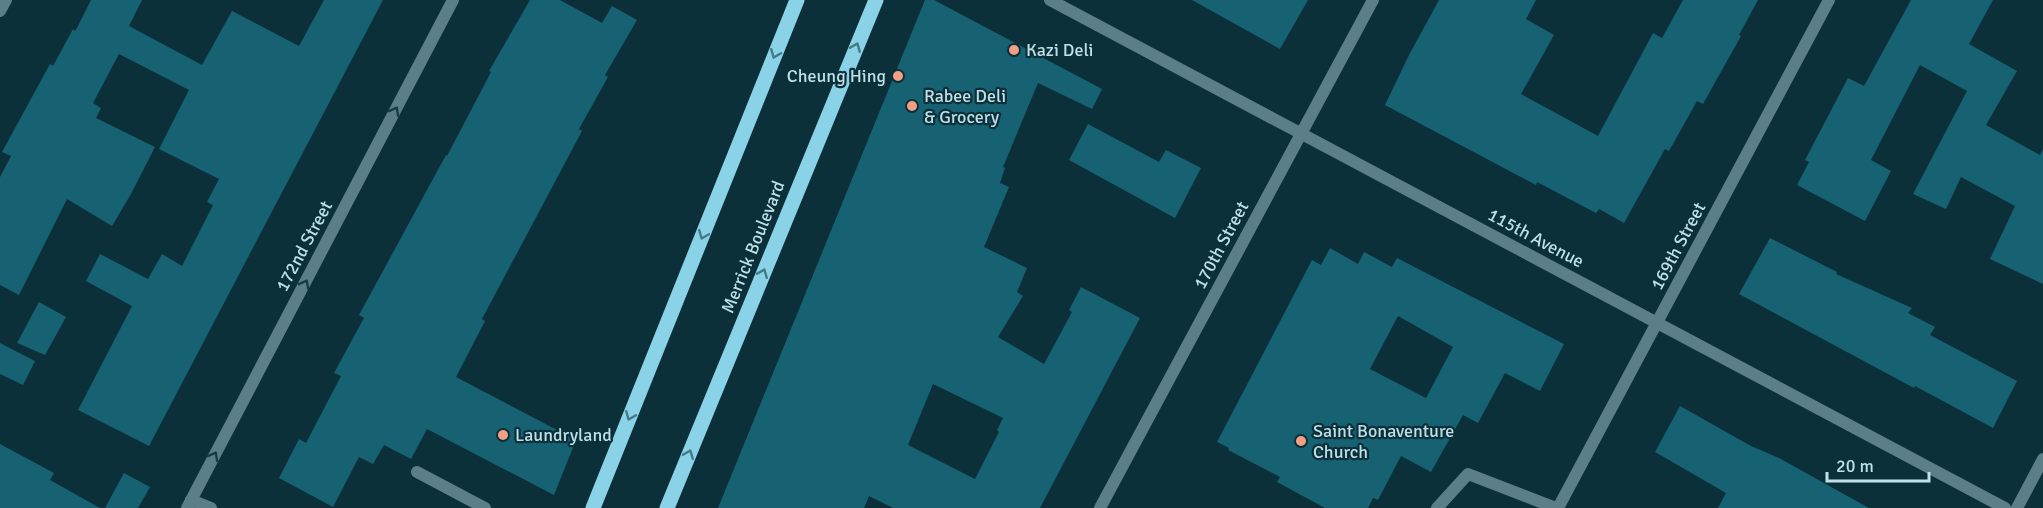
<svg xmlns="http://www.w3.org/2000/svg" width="2043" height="508" viewBox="0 0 2043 508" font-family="Signika,sans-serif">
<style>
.building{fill:#166172;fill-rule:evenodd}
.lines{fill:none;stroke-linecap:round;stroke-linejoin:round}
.lane{stroke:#5c7e88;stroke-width:12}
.street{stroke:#5c7e88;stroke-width:12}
.primary{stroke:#89d2e7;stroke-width:15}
.oneway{stroke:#447987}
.oneway2{stroke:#183c45}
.poi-dot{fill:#f39f85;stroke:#0c3039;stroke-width:2}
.labels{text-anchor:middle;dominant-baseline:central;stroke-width:4.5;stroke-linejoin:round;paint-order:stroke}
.poi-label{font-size:18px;fill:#bfdfe9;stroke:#0c3039;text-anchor:start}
.street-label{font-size:18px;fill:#bfdfe9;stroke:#0c3039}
</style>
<rect width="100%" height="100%" fill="#0c3039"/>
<g class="building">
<path d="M 91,0 L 142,0 L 129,26 L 202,65 L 232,11 L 299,46 L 324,0 L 383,0 L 149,446 L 78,410 L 132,306 L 86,281 L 100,254 L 148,279 L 162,254 L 182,266 L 213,205 L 207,202 L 219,179 L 159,149 L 189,90 L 119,54 L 93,103 L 101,108 L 96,118 L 155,147 L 131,194 L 112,226 L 67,199 L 19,295 L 0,285 L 0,177 L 11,156 L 2,152 L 50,64 L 53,66 L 73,29 L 75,31 L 78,26 Z"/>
<path d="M 530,0 L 560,0 L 602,23 L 612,6 L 637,20 L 605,75 L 608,77 L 579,129 L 582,131 L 482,319 L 485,321 L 456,377 L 576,440 L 554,495 L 427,429 L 411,459 L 384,445 L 373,464 L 359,457 L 333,507 L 279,478 L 299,439 L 306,443 L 341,376 L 334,373 L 364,318 L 359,315 L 446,155 L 447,156 L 491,72 L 489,71 Z"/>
<path d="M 925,0 L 934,0 L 1102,89 L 1092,109 L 1038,83 L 1003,167 L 1005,168 L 1000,183 L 1009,187 L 984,247 L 1027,268 L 1017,292 L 1023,296 L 998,337 L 1044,364 L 1072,312 L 1069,310 L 1081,287 L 1140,318 L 1040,508 L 893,508 L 869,496 L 864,508 L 718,508 ZM 933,384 L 1003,418 L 997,430 L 999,432 L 975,479 L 908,445 Z"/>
<path d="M 1192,0 L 1308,0 L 1280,49 Z"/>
<path d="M 1439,0 L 1536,0 L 1526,19 L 1554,35 L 1521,94 L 1598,136 L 1653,33 L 1662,38 L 1683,0 L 1758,0 L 1739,35 L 1741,36 L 1703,104 L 1697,101 L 1669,151 L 1665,149 L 1624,223 L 1599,209 L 1596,213 L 1537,182 L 1536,185 L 1385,105 L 1409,55 Z"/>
<path d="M 1911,0 L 1993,0 L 1969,44 L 2017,71 L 1986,125 L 2040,155 L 2043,149 L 2043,284 L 1990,259 L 2015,206 L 1961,177 L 1946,209 L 1913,194 L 1967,91 L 1920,65 L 1871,160 L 1891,171 L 1865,221 L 1797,185 L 1809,162 L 1805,160 L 1848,78 L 1864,86 Z"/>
<path d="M 1088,124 L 1159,162 L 1166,150 L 1201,168 L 1175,218 L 1069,160 Z"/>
<path d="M 1770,238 L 1837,272 L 1836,274 L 1912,308 L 1908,313 L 1935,327 L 1930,335 L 2017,381 L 1993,428 L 1915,386 L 1914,388 L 1739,294 Z"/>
<path d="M 1330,248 L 1358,264 L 1364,252 L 1392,267 L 1397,258 L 1564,344 L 1540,391 L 1505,373 L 1478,423 L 1463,415 L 1431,472 L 1401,456 L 1378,500 L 1373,498 L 1368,508 L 1325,508 L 1277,482 L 1280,477 L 1228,450 L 1229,448 L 1217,442 L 1312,260 L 1321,265 ZM 1398,316 L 1453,347 L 1426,398 L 1370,369 Z"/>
<path d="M 39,302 L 66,317 L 45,355 L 17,343 Z"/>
<path d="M 0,343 L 35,361 L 23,385 L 0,374 Z"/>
<path d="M 1680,406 L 1751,446 L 1779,458 L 1869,508 L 1718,508 L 1726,493 L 1655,452 Z"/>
<path d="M 0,444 L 54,473 L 50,480 L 100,508 L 0,508 Z"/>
<path d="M 124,473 L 150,487 L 138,508 L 105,508 Z"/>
</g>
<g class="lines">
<g class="lane">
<path d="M 417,472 L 485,508"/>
<path d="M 191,500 L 211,508"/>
<path d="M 1437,508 L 1468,474 L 1556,508"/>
</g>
<g class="street">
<path d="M 1050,0 L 2005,508"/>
<path d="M 0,11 L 6,0"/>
<path d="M 187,508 L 453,0"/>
<path d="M 1100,508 L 1373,0"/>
<path d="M 1558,508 L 1829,0"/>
<path d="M 2017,508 L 2043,459"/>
</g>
<g class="primary">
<path d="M 593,508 L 797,0"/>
<path d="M 667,508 L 876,0"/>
</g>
</g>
<defs><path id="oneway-chevron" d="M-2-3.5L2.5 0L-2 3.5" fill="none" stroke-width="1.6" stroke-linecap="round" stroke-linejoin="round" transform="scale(1.5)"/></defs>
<g class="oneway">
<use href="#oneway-chevron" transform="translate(856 47) rotate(-68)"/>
<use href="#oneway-chevron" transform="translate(775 54) rotate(112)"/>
<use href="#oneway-chevron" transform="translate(703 235) rotate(112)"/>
<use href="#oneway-chevron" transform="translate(763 273) rotate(-68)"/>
<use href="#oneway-chevron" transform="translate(630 416) rotate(112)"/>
<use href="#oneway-chevron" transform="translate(689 454) rotate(-68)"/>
</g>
<g class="oneway2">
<use href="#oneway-chevron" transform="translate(395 111) rotate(-62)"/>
<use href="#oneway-chevron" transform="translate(305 284) rotate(-62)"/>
<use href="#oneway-chevron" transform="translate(214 456) rotate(-62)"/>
</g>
<g class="poi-dot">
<circle cx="1014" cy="50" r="6"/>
<circle cx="898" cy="76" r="6"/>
<circle cx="912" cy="106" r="6"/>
<circle cx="503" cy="435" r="6"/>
<circle cx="1301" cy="441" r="6"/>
</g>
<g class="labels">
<g class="poi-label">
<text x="1026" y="50">Kazi Deli</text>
<text x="886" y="76" text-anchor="end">Cheung Hing</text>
<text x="924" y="96">Rabee Deli<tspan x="924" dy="21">&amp; Grocery</tspan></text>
<text x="1313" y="431">Saint Bonaventure<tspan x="1313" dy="21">Church</tspan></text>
<text x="515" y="435">Laundryland</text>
</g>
<g class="street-label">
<text transform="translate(1536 238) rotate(28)">115th Avenue</text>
<text transform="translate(1221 245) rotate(-62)">170th Street</text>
<text transform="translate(304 246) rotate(-62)">172nd Street</text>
<text transform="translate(1678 246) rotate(-62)">169th Street</text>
<text transform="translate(753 247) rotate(-68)">Merrick Boulevard</text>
</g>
</g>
<path d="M1827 472v9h102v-9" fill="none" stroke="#bfdfe9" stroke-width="3"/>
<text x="1836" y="472" font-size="18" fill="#bfdfe9" stroke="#0c3039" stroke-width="4.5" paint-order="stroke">20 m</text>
</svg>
